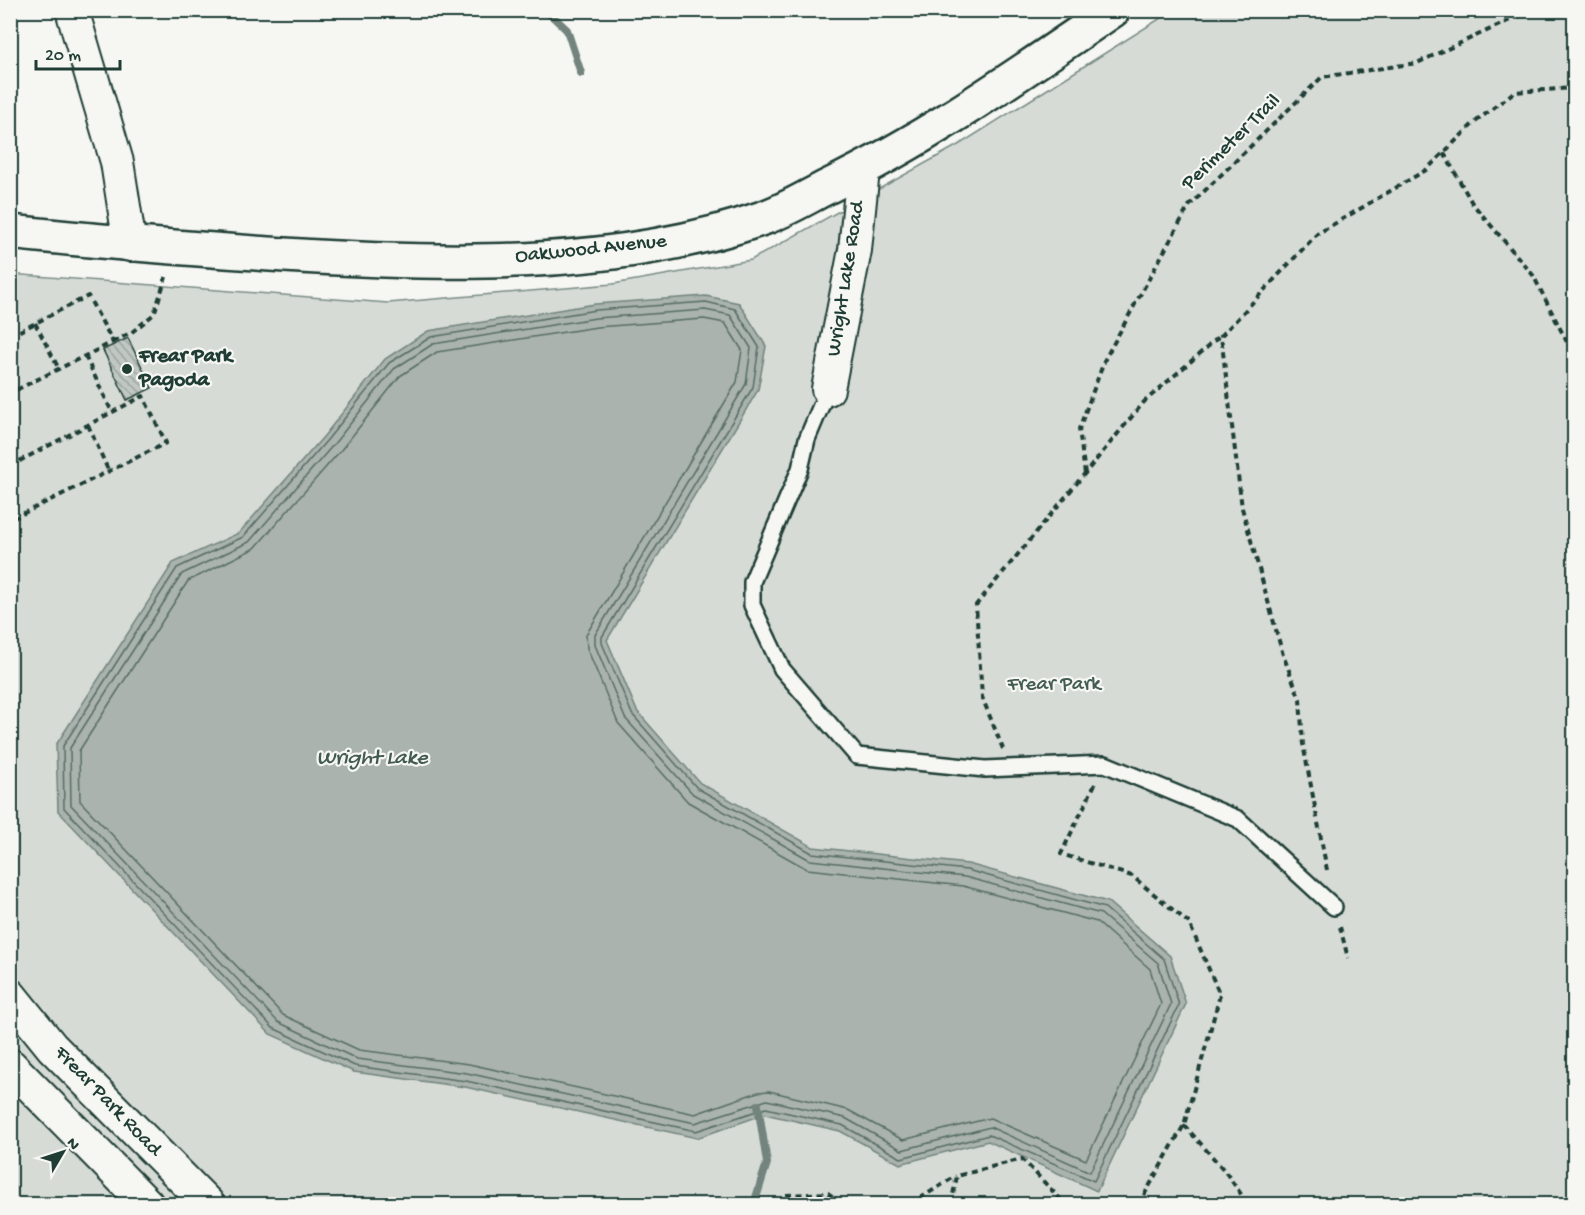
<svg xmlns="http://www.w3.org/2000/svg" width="1585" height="1215" viewBox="0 0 1585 1215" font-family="'Gochi Hand',sans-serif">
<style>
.park{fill:#d6dbd6;stroke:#7a8c85;stroke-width:1.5}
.water{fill:#aab3ae;stroke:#72847d;stroke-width:1.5}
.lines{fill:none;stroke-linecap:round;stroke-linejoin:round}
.shore{stroke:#576c65;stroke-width:1.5}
.stream{stroke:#72847d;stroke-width:8}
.building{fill:url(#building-back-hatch);stroke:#1f3d34;stroke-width:1.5}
.service-casing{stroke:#1f3d34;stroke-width:20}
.minor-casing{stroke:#1f3d34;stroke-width:36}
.primary-casing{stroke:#1f3d34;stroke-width:38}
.path{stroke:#1f3d34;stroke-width:4;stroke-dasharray:6 4.5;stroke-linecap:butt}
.service{stroke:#f6f6f2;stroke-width:15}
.minor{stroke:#f6f6f2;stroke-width:32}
.primary{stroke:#f6f6f2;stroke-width:33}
.poi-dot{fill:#1f3d34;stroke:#f6f6f2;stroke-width:2}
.labels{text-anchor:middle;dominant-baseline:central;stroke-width:4.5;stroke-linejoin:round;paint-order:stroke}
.street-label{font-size:21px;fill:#1f3d34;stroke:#f6f6f2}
.poi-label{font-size:21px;font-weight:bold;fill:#1f3d34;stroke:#f6f6f2;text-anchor:start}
.park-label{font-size:21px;fill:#445d54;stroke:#f6f6f2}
.water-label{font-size:22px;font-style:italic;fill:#425a52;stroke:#f6f6f2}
</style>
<defs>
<pattern id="building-back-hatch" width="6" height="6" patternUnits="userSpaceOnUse" patternTransform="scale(1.5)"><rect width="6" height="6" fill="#c1c8c3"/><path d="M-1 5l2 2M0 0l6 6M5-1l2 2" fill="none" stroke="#9ca49f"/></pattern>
</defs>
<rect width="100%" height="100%" fill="#f6f6f2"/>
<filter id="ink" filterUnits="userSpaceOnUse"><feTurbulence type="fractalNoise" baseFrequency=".0167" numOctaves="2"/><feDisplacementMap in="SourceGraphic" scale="12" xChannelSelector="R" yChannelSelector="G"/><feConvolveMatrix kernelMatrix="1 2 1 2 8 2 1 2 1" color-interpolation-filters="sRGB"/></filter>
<g filter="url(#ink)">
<path class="park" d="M 1172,11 L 1574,11 L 1574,1204 L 11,1204 L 10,274 L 388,303 L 613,284 L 751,260 L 960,144 Z"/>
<path class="water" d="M 706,296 L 739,303 L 766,346 L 758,390 L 607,640 L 637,711 L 700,783 L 813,847 L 968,864 L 1108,902 L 1170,956 L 1186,1004 L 1097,1191 L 988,1141 L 900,1164 L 840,1131 L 765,1114 L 697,1138 L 465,1087 L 354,1072 L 270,1034 L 58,811 L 56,745 L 173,563 L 239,533 L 324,436 L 385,359 L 428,331 L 595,304 Z"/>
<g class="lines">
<g class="shore">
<path d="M 706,302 L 735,309 L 759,347 L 753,387 L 602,637 L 602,643 L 632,714 L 697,788 L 812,853 L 967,870 L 1105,908 L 1164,959 L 1179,1005 L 1094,1181 L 989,1135 L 901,1158 L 842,1125 L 766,1108 L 696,1131 L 466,1081 L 355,1066 L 273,1028 L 64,808 L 63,746 L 177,568 L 243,537 L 328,439 L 389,363 L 431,337 L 596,310 Z"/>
<path d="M 705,310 L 730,315 L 751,348 L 746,384 L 595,635 L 595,645 L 625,718 L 693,794 L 810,860 L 965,877 L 1101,914 L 1158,963 L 1171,1004 L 1090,1172 L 990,1127 L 902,1150 L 845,1118 L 767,1100 L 695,1123 L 467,1073 L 357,1059 L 278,1022 L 71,805 L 70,748 L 182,574 L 249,542 L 334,444 L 394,369 L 433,344 L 596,318 Z"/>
<path d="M 704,319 L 725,323 L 742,350 L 737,382 L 586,635 L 587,648 L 618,723 L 688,802 L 807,869 L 963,886 L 1097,922 L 1150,969 L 1161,1004 L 1086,1160 L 990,1118 L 903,1140 L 848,1110 L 769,1091 L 758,1092 L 695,1114 L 469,1064 L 359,1050 L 283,1015 L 80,801 L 79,751 L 188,581 L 255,548 L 341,450 L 400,376 L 437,352 L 597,327 Z"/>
</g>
<g class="stream">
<path d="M 546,10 L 567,30 L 581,73"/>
<path d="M 754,1204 L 767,1163 L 758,1105"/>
</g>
</g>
<path class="building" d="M 128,338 L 152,388 L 127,400 L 103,350 Z"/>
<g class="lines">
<defs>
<path id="service" d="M 828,389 L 807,439 L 800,469 L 752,582 L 752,605 L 782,669 L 857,756 L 985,769 L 1105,764 L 1238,819 L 1334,907"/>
<g id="minor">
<path d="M 72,10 L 117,162 L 130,245"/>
<path d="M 828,389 L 855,250 L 863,170"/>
<path d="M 10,995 L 52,1047 L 208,1204"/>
<path d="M 10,1065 L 147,1204"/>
</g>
<path id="primary" d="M 10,232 C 102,242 193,249 285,255 C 441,265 617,270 766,217 C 788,209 809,196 829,186 C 930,137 1020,73 1113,10"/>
</defs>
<use href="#service" class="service-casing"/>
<use href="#minor" class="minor-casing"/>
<use href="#primary" class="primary-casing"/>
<g class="path">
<path d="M 1444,153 L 1472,203 L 1533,275 L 1571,350 L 1574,371"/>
<path d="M 35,323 L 59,369"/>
<path d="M 10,336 L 88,296 L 113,342 L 10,393"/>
<path d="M 113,342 L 132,332 L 154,314 L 166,277"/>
<path d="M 85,356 L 112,412"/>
<path d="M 88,425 L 109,472"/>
<path d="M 10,466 L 143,396 L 166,443 L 10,520"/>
<path d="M 1085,474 L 1079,429 L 1105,359 L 1189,206 L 1322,77 L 1417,63 L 1532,10"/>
<path d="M 1003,749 L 982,697 L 976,605 L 1144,402 L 1220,336"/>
<path d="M 1095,784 L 1061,854 L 1132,876 L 1189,923 L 1220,995 L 1184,1125 L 1139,1204"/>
<path d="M 1327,870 L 1303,744 L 1300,699 L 1283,655 L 1242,508 L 1221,336 L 1317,234 L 1426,170 L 1474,123 L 1514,92 L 1574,88"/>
<path d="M 1340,927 L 1348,958"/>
<path d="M 1184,1125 L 1224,1170 L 1248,1204"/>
<path d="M 786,1195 L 828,1193 L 842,1204"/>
<path d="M 911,1204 L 956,1176"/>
<path d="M 951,1204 L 957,1176 L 1022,1159 L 1065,1204"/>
</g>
<use href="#service" class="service"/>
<use href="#minor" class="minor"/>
<use href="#primary" class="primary"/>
</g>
</g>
<circle class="poi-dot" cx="127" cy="369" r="6"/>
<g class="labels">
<g class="street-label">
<text transform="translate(1232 143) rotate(-44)">Perimeter Trail</text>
<text transform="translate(591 250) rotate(-6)">Oakwood Avenue</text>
<text transform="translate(847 279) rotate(-81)">Wright Lake Road</text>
<text transform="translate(107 1102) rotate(46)">Frear Park Road</text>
</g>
<g class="poi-label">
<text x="139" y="357">Frear Park<tspan x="139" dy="24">Pagoda</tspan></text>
</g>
<g class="park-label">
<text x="1054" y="685">Frear Park</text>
</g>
<g class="water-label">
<text x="372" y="759">Wright Lake</text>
</g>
</g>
<rect width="1585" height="1215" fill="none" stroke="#f6f6f2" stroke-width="36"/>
<rect x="18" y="18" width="1549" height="1179" fill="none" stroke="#1f3d34" stroke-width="2" filter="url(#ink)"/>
<g transform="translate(63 1152) rotate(51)" stroke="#f6f6f2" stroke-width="4.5" paint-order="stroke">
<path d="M0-4.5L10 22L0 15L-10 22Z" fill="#1f3d34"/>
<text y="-9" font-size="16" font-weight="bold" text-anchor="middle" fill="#1f3d34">N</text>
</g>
<path d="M36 60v9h84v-9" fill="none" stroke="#1f3d34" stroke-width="3"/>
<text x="45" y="60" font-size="18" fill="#1f3d34" stroke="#f6f6f2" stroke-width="4.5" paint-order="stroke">20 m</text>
</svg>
